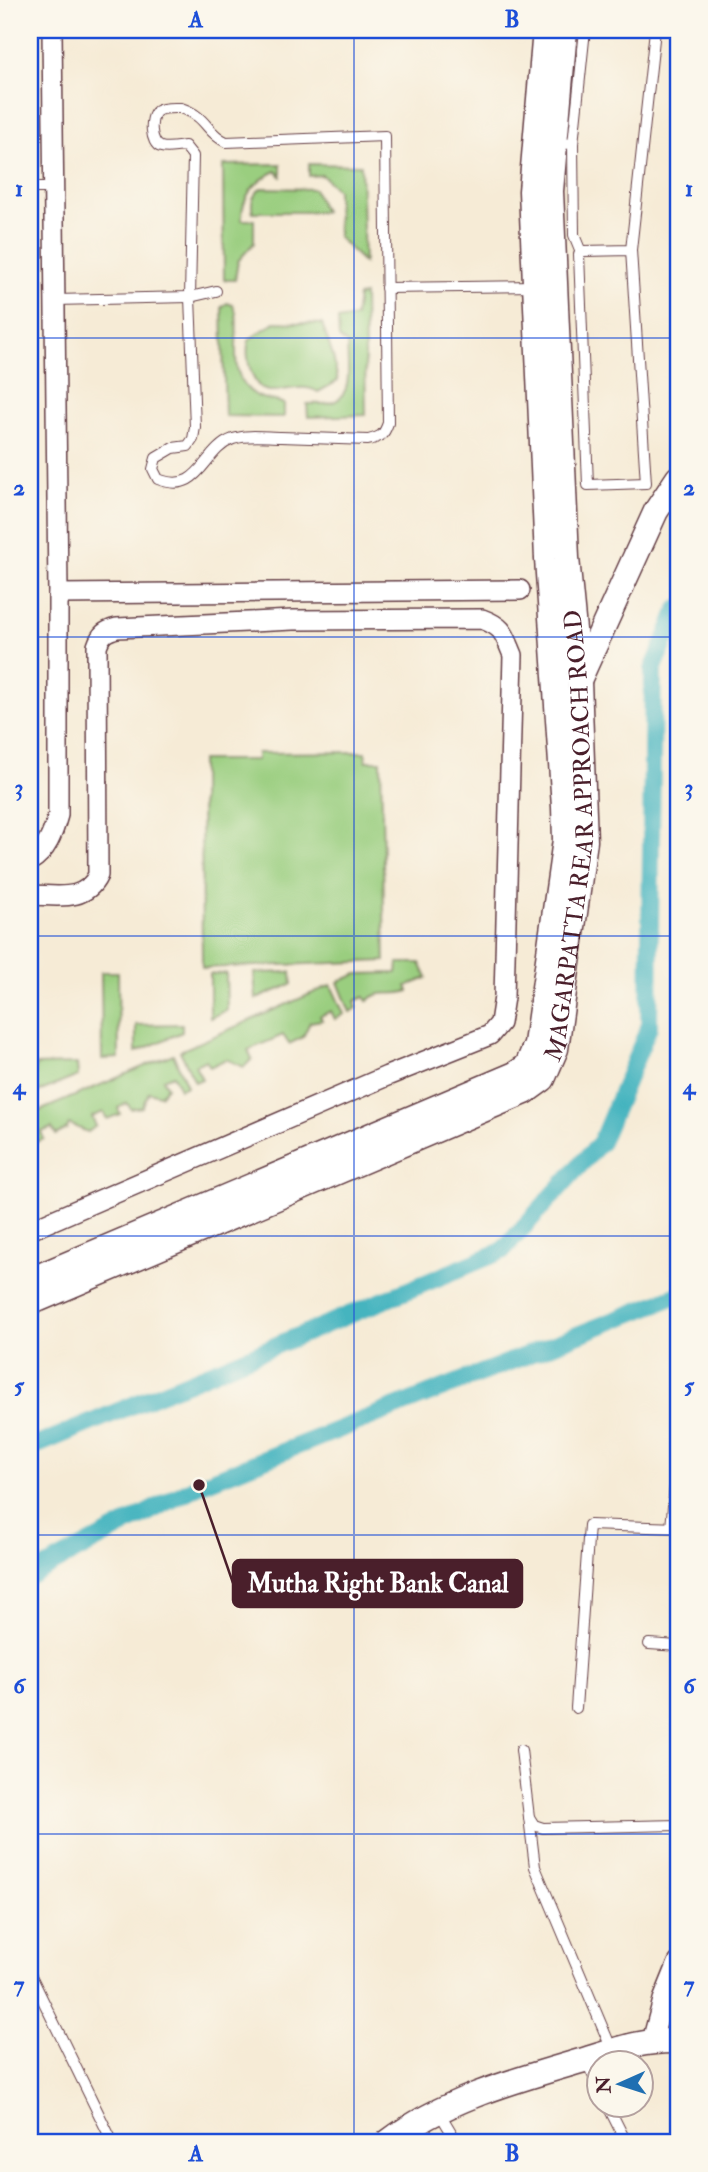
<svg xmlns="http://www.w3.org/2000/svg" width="708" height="2172" viewBox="0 0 708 2172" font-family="'IM FELL Double Pica',serif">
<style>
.green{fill:#9ace7f;stroke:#727655;stroke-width:2}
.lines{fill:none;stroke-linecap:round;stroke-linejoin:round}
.canal{stroke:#45b4bf;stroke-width:18}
.service-casing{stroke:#643e45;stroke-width:12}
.minor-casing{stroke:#643e45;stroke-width:22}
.tertiary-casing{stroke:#643e45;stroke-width:27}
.service{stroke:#fff;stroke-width:10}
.minor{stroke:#fff;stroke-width:19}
.tertiary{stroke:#fff;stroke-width:24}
.grid{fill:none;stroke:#1d4ed8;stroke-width:2;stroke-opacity:0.55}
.labels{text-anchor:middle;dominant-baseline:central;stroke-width:7;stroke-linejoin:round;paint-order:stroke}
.street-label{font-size:24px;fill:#4a1f2b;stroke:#fbf7ec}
.leader{fill:none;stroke:#4a1f2b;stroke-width:2.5}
.callout-dot{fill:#4a1f2b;stroke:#fbf7ec;stroke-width:2.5}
.callout{fill:#4a1f2b;stroke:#4a1f2b;stroke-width:2.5}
.callout-label{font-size:26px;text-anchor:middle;font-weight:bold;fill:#fff}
.neatline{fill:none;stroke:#1d4ed8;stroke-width:2.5}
.grid-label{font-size:23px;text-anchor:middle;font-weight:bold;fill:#1d4ed8}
</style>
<rect width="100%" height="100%" fill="#fbf7ec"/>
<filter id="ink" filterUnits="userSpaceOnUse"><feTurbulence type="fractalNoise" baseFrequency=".0143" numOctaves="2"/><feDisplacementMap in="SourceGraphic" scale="14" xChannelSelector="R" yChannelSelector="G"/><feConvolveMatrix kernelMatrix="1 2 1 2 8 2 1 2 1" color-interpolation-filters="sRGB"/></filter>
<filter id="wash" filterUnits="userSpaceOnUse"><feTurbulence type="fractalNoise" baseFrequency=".00686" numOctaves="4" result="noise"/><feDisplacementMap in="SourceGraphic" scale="28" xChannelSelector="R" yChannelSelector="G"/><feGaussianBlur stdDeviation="1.57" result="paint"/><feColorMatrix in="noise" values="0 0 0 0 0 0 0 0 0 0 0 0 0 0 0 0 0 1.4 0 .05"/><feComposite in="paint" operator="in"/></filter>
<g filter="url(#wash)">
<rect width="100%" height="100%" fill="#f6ebd6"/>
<g class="green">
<path d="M 281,164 L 281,176 L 276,171 C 255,181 241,197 242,220 L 254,220 L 254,243 L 238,261 L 235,280 L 224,280 L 223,165 Z"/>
<path d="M 309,164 L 361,165 L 364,263 L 338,237 L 337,190 L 322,175 L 309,176 Z"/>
<path d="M 261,188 L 314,189 L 324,212 L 253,212 C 250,201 253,196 261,188 Z"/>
<path d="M 364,295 L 366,415 L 308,417 L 307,404 C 315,403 323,405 330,403 C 355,397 347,363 347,344 L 339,338 L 338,320 L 355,317 L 358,296 Z"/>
<path d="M 227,303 L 233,305 L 236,312 C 240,341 225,378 257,396 C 266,400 276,400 284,404 L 284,417 L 225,416 L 222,307 Z"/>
<path d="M 275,322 L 322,324 L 333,356 L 338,381 L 318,392 C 304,383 286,391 271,391 C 252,392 244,355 249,341 C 251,336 269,327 275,322 Z"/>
<path d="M 366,752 L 366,761 L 381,761 L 385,961 L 202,968 L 201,760 L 257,760 L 257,753 Z"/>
<path d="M 398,963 L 420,963 L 427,978 L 407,986 L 409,991 C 390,998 385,987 367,1001 L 364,997 L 355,1001 L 357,1008 L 350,1012 L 338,982 L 357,974 L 397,973 Z"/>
<path d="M 101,972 L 118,972 L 119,1058 L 102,1059 Z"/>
<path d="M 291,972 L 292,984 L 256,999 L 254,973 Z"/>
<path d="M 226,973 L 227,1010 L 210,1018 L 210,974 Z"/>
<path d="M 331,985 L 344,1014 L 335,1019 L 331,1011 L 320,1016 L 322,1020 L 310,1022 L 303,1037 L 289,1044 L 283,1035 L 248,1050 L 252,1059 L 244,1067 L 226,1059 L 210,1067 L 206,1060 L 195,1065 L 202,1079 L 195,1082 L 180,1051 Z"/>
<path d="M 182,1024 L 182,1032 L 136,1052 L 136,1025 Z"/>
<path d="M 173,1054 L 187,1086 L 180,1089 L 173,1075 L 163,1079 L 167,1087 L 160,1095 L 149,1092 L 142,1107 L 131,1109 L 127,1103 L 118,1108 L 120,1114 L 107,1119 L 103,1112 L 92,1117 L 96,1126 L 88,1132 L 69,1124 L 67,1129 L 56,1135 L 52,1128 L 41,1132 L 44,1139 L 36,1142 L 30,1128 L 30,1115 Z"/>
<path d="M 77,1064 L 78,1076 L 36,1093 L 35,1065 Z"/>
</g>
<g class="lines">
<g class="canal">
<path d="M 30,1448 L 502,1251 L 601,1142 L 649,1027 L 653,670 L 678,609"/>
<path d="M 30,1576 L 199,1485 L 678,1295"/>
</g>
</g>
</g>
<g filter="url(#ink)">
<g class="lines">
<defs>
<g id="service">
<path d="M 181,108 C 208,117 205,132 226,142 L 385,136 L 388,423 C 384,435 381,437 368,440 C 339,439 310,438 281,437 C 266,437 248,434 233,439 C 202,450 201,496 158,479 L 153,469 L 156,458 L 173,448 L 188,446 L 193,439 L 195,427 L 190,297 L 193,156 L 185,146 C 177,147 168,149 161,147 C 150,144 149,117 157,111 C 163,107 174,108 181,108 Z"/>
<path d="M 556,143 L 573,144 L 585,30"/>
<path d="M 573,144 L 574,235 L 581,252"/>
<path d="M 30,188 L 54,188"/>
<path d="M 631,250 L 583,251 L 579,254 L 588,485 L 646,483 L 631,250 L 655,30"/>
<path d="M 386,288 L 536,286"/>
<path d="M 55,300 L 190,297 L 216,291"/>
<path d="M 671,1527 L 678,1455"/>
<path d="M 649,1644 L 678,1646"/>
<path d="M 576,1708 L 589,1525 L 678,1528"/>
<path d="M 521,1750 L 529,1817 L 534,1825 L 543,1828 L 678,1825"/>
<path d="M 529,1817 L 535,1867 L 612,2050"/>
<path d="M 30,1979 L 32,1978 L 112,2141 L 110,2142"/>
<path d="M 586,2061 L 600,2089"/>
<path d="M 608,2106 L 626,2142"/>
<path d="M 439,2112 L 457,2142"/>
</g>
<g id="minor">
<path d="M 58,594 L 520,590"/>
<path d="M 30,861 C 47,851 53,833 58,815 L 58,594 L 52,30"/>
<path d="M 30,895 C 56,895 85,903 98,875 L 97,646 C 101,634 105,631 117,628 L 293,620 L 482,619 C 504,627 504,634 513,655 L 504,997 L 500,1023 L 490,1035 L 387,1076 L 30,1230"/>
<path d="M 652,2041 L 663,2000 L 678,1963"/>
</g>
<g id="tertiary">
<path d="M 580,678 L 656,511 L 678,478"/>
<path d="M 30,1280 L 515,1074 L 527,1066 L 536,1044 L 565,840 L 564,807 L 547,559 L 531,191 L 545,30"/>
<path id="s1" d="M 30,1303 L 525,1092 L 543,1079 L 556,1049 L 585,841 L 579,681 L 567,558 L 551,191 L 565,30"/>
<path d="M 388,2142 C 445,2099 516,2080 584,2060 C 619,2049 641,2040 678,2041"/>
</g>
</defs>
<use href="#service" class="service-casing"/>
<use href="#minor" class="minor-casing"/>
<use href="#tertiary" class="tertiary-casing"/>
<use href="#service" class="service"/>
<use href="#minor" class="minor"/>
<use href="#tertiary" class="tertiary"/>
</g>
</g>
<path class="grid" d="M 354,30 L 354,2142M 30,338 L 678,338M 30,637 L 678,637M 30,936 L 678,936M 30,1236 L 678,1236M 30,1535 L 678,1535M 30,1834 L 678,1834"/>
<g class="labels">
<g class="street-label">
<text stroke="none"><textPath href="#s1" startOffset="808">MAGARPATTA REAR APPROACH ROAD</textPath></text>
</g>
</g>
<path class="leader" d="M199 1485L233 1583"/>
<circle class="callout-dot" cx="199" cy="1485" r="7"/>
<rect class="callout" x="233" y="1560" width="289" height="47" rx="7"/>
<g class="callout-label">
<text x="378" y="1592">Mutha Right Bank Canal</text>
</g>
<rect width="708" height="2172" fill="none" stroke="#fbf7ec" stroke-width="77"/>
<g transform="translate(620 2084) rotate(267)"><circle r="33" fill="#fbf7ec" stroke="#b4a19f" stroke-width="2"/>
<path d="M0-5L12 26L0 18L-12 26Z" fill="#1f6fb2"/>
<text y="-10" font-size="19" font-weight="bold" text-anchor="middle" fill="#4a1f2b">N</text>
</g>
<rect x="38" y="38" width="632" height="2096" class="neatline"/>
<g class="grid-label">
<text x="196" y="27">A</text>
<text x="512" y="27">B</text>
<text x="19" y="196">1</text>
<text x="689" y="196">1</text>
<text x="19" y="495">2</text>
<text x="689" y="495">2</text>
<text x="19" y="795">3</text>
<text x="689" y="795">3</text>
<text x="19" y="1094">4</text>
<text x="689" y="1094">4</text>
<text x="19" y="1393">5</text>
<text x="689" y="1393">5</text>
<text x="19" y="1693">6</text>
<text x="689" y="1693">6</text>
<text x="19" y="1992">7</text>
<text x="689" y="1992">7</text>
<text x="196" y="2161">A</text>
<text x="512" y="2161">B</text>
</g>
</svg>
